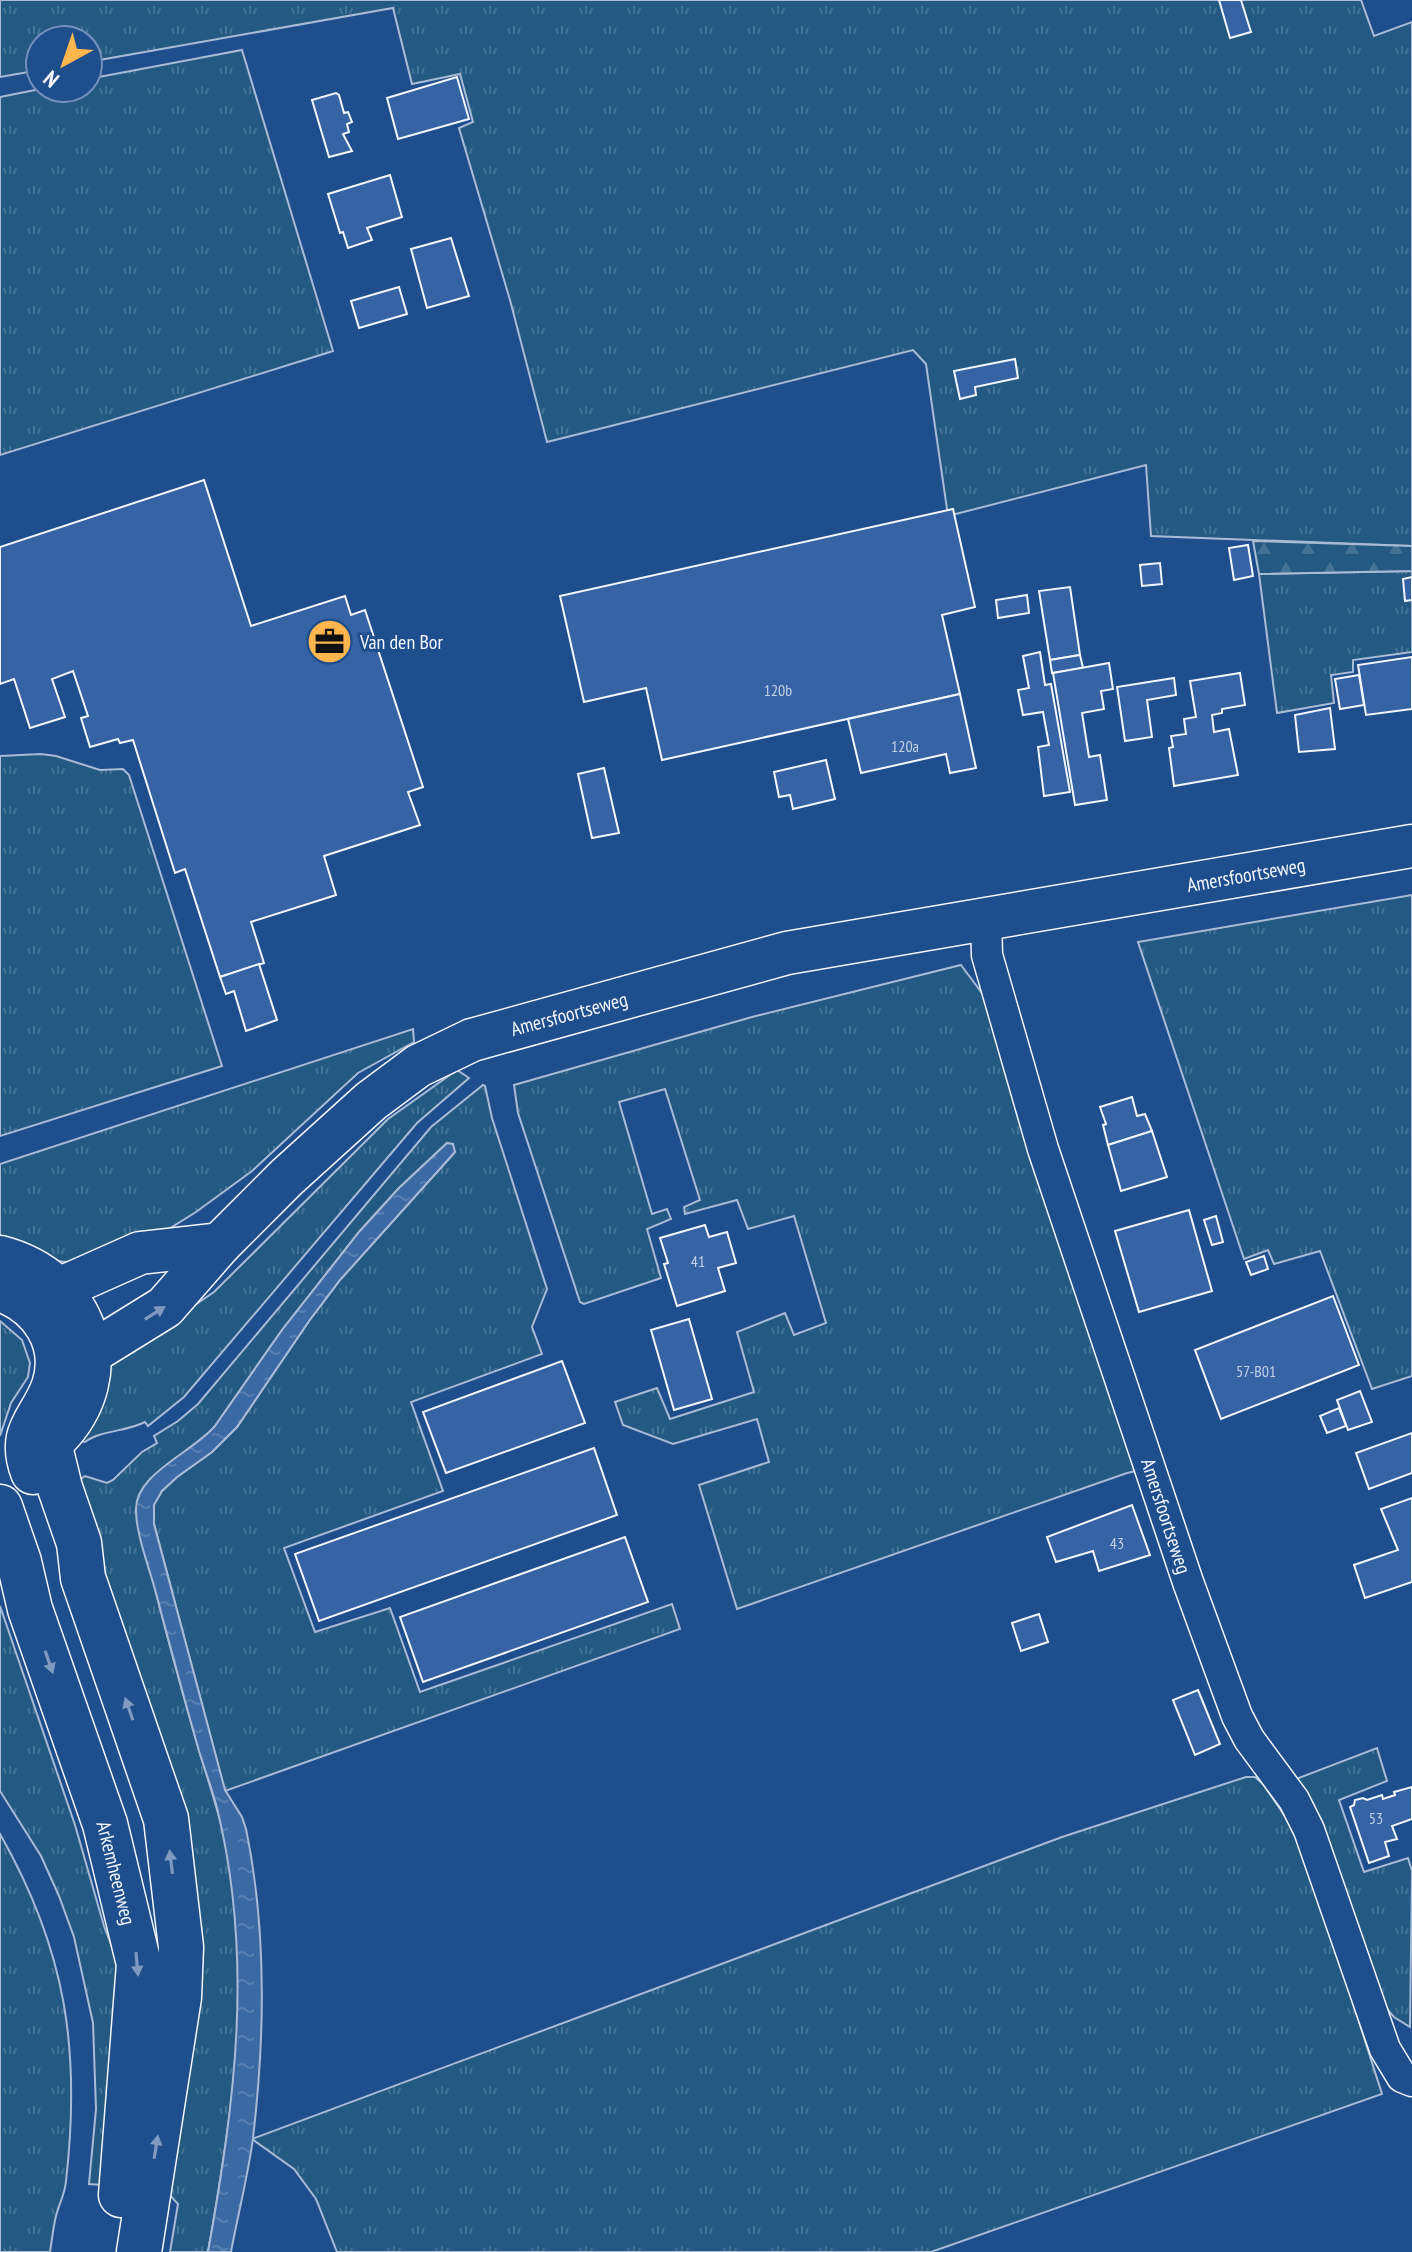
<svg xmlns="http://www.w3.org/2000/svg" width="1412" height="2252" viewBox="0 0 1412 2252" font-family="'PT Sans Narrow',sans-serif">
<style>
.grass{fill:url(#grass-tufts);stroke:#a8bbd7;stroke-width:2}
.forest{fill:url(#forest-firs);stroke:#a8bbd7;stroke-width:2}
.water{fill:url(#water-ripples);stroke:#a8bbd7;stroke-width:2}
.building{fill:#3563a3;stroke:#f2f6ff;stroke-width:2}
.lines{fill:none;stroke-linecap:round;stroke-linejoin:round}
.street-casing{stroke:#f2f6ff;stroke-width:33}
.secondary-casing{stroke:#f2f6ff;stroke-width:45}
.primary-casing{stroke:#f2f6ff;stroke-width:47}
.street{stroke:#1f4e8c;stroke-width:30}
.secondary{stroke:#1f4e8c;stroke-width:42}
.primary{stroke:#1f4e8c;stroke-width:44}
.oneway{fill:#7e9ac0}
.labels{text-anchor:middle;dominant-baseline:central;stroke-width:6;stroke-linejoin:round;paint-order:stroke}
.number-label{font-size:16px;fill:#c3d1e8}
.poi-label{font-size:20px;fill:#f2f6ff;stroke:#1f4e8c;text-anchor:start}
.street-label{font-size:20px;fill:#f2f6ff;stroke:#1f4e8c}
</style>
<defs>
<pattern id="grass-tufts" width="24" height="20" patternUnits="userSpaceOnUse" patternTransform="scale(2)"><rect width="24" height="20" fill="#245a82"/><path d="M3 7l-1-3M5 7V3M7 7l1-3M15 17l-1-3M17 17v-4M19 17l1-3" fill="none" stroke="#447295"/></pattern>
<pattern id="forest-firs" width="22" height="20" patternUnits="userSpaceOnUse" patternTransform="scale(2)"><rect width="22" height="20" fill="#245a82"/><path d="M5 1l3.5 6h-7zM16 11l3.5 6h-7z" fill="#447295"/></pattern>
<pattern id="water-ripples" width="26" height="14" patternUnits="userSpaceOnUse" patternTransform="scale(2)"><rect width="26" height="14" fill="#3b69a3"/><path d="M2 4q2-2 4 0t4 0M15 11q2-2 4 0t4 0" fill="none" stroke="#587fb1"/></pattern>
</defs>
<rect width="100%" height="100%" fill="#1f4e8c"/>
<g class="grass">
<path d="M 0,0 L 1361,0 L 1374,36 L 1412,22 L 1412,546 L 1151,536 L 1146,465 L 948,516 L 926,364 L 913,350 L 547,442 L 510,300 L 459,128 L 473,122 L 460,74 L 412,84 L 393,8 L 88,62 L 88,40 L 40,40 L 40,70 L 0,77 Z"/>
<path d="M 242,50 L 333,351 L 0,455 L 0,97 L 45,88 L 88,88 L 88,79 Z"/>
<path d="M 1412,571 L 1412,652 L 1353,660 L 1353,672 L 1331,675 L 1334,703 L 1277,713 L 1259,574 Z"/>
<path d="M 41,754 L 56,756 L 100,770 L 123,769 L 129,775 L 222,1066 L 0,1136 L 0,756 Z"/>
<path d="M 1412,895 L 1412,1376 L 1372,1389 L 1320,1251 L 1274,1264 L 1268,1250 L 1244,1259 L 1138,942 Z"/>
<path d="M 961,965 L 990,1004 L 1141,1470 L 1127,1473 L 737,1609 L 699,1485 L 769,1462 L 757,1419 L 673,1444 L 623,1425 L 615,1402 L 657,1388 L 670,1419 L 754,1392 L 737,1332 L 785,1313 L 794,1335 L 826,1323 L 794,1216 L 748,1229 L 737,1200 L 685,1214 L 684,1207 L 700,1200 L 665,1089 L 619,1102 L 652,1214 L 667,1209 L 671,1219 L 647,1229 L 661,1278 L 584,1304 L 580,1302 L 518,1113 L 514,1085 L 752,1017 Z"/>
<path d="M 413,1029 L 414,1042 L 358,1073 L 252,1171 L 196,1212 L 167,1230 L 77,1263 L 46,1260 L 0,1246 L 0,1164 Z"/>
<path d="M 457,1070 L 469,1078 L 417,1123 L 184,1397 L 148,1426 L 145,1422 C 126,1432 101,1430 85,1442 L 78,1441 L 107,1371 L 113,1361 L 214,1292 L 388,1119 Z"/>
<path d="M 483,1085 L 485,1086 L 492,1118 L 547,1289 L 532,1327 L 542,1354 L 411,1402 L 443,1491 L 284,1548 L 315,1632 L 390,1608 L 420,1692 L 672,1604 L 680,1629 L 225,1791 L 154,1524 L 153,1505 L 162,1491 L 177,1477 L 212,1452 L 237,1427 L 309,1321 L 340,1280 L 455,1152 L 447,1143 L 399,1188 L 359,1232 L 282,1330 L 215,1426 L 204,1440 L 185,1454 L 136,1511 C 153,1585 173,1659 194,1733 C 207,1779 224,1825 232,1873 C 251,2000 230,2127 208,2252 L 170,2252 L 178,2204 L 168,2193 L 188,2019 L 74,1484 L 85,1476 L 107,1483 L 113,1480 L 142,1452 L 157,1443 L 154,1436 L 178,1421 L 198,1404 L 431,1127 Z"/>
<path d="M 0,1321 L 22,1340 L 30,1363 L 28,1377 L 11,1403 L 0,1436 Z"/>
<path d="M 0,1606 L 75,1825 L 104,1926 L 122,1973 L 102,2185 L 89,2184 L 96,2109 L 93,2023 L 74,1937 L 59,1896 L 41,1856 L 0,1791 Z"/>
<path d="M 1377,1748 L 1387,1781 L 1339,1800 L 1364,1872 L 1408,1858 L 1412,1871 L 1410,2027 L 1394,2017 L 1378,1999 L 1291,1781 Z"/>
<path d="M 1246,1777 L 1255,1777 L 1263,1784 L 1301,1840 L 1382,2094 L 931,2252 L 337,2252 L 316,2199 L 294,2169 L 252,2139 L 1062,1837 Z"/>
<path d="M 0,1834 C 66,1950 81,2050 66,2181 C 65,2194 59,2204 56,2216 C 53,2228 52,2240 50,2252 L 0,2252 Z"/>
</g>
<path class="forest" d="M 1253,541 L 1412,546 L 1412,571 L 1259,574 Z"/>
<path class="water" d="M 447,1143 L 453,1144 L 455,1152 L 340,1280 L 309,1321 L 237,1427 L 212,1452 L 177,1477 L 162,1491 L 154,1505 L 154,1524 L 225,1790 L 242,1817 L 246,1829 C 267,1930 265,2036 253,2138 C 248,2176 238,2214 231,2252 L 208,2252 C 235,2101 254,1959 217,1808 C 212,1789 205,1770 199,1751 C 184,1698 170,1646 156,1593 C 150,1570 136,1534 136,1511 C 134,1474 192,1453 215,1426 L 282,1330 L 359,1232 L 399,1188 Z"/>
<g class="building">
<path d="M 1219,0 L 1241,0 L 1251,32 L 1230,38 Z"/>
<path d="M 457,77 L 469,119 L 398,139 L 387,98 Z"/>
<path d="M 336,93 L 339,95 L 344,113 L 348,112 L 352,122 L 347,124 L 349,132 L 343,134 L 352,151 L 329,157 L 312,100 Z"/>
<path d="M 390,175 L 402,217 L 367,228 L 372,240 L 348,248 L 343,232 L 340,233 L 328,194 Z"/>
<path d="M 451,238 L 469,296 L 427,308 L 411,249 Z"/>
<path d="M 399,287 L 407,314 L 359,328 L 351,301 Z"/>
<path d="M 1015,359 L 1018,378 L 975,387 L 976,395 L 960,399 L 954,371 Z"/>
<path d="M 204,480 L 251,626 L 345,596 L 351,615 L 365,610 L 423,787 L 408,792 L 420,825 L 324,856 L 336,895 L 251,922 L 264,963 L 220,977 L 185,869 L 175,873 L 133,740 L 120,743 L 118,739 L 90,747 L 81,718 L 88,716 L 73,671 L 52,679 L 65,717 L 30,728 L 14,679 L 0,684 L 0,547 Z"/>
<path d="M 953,509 L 975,607 L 942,615 L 960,694 L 662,760 L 646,688 L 584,702 L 560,596 Z"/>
<path d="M 1248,545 L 1253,576 L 1234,580 L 1229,548 Z"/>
<path d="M 1160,563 L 1162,584 L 1142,586 L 1140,565 Z"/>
<path d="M 1412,577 L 1412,600 L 1405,601 L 1403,579 Z"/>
<path d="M 1070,587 L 1080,655 L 1050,660 L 1039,591 Z"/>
<path d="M 1027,595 L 1029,613 L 998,618 L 996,600 Z"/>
<path d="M 1040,652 L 1045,685 L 1051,684 L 1070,792 L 1044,796 L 1038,747 L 1049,745 L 1043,712 L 1023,715 L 1018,690 L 1029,688 L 1023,656 Z"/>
<path d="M 1080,655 L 1083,668 L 1052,673 L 1050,660 Z"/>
<path d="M 1412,657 L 1412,709 L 1366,715 L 1358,665 Z"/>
<path d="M 1109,663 L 1113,689 L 1101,691 L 1104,709 L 1082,713 L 1089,757 L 1100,755 L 1107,800 L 1075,805 L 1053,673 Z"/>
<path d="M 1240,673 L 1245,705 L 1222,709 L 1222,713 L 1212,715 L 1214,732 L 1229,729 L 1238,775 L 1174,786 L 1169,748 L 1173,747 L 1171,736 L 1186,734 L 1184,719 L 1196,717 L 1190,681 Z"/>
<path d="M 1359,675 L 1364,705 L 1340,709 L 1335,679 Z"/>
<path d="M 1174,678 L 1176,695 L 1147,700 L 1152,737 L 1125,741 L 1117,687 Z"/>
<path d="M 960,694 L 976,768 L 950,773 L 946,754 L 861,773 L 848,719 Z"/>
<path d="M 1330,708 L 1335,749 L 1299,752 L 1295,715 Z"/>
<path d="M 826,760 L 835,799 L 793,809 L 790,795 L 779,797 L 774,772 Z"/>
<path d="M 604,768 L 619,833 L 592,838 L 578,774 Z"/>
<path d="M 259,964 L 277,1020 L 246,1031 L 234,991 L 226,994 L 220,977 Z"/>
<path d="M 1132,1097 L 1137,1116 L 1145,1114 L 1152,1131 L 1108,1145 L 1103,1125 L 1106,1124 L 1100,1107 Z"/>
<path d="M 1152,1131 L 1167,1177 L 1121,1191 L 1108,1145 Z"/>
<path d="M 1189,1210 L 1212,1291 L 1139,1312 L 1115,1231 Z"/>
<path d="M 1216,1216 L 1223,1242 L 1212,1245 L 1204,1220 Z"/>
<path d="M 705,1225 L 709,1237 L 727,1232 L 736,1263 L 718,1268 L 725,1291 L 677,1306 L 664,1264 L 668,1263 L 660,1238 Z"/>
<path d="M 1264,1256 L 1268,1269 L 1251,1275 L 1246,1262 Z"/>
<path d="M 1333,1296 L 1359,1365 L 1221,1419 L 1195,1350 Z"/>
<path d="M 689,1319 L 712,1399 L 674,1410 L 651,1330 Z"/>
<path d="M 562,1361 L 585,1423 L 446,1473 L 423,1412 Z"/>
<path d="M 1360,1391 L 1372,1422 L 1348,1430 L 1337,1400 Z"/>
<path d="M 1339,1408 L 1346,1426 L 1327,1433 L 1320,1416 Z"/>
<path d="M 1412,1433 L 1412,1473 L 1369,1489 L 1356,1453 Z"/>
<path d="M 594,1448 L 617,1515 L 319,1621 L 295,1554 Z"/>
<path d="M 1412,1498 L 1412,1582 L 1365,1598 L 1354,1565 L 1398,1550 L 1381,1509 Z"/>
<path d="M 1132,1505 L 1150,1555 L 1099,1571 L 1093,1551 L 1056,1562 L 1047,1537 Z"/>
<path d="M 625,1537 L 648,1602 L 423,1682 L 400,1617 Z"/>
<path d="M 1039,1614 L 1048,1642 L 1021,1651 L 1012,1623 Z"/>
<path d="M 1198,1690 L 1220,1744 L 1195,1755 L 1173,1700 Z"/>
<path d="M 1412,1787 L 1412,1819 L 1392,1826 L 1397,1839 L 1385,1842 L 1389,1856 L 1369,1863 L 1350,1807 L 1354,1805 L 1355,1800 L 1363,1798 L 1367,1800 L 1382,1795 L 1383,1799 L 1395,1795 L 1394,1792 Z"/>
</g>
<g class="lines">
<defs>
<path id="street" d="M 986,920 L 987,955 L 1043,1149 L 1188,1582 L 1237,1716 L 1249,1739 L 1294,1800 L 1309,1830 L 1385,2049 L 1402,2077 L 1412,2081"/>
<g id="secondary">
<path d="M 59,1289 L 140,1253 L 220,1244"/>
<path d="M 89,1354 L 165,1307 L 220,1244 L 287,1177 L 371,1101 L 418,1066 L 472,1040 L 787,953 L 1412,846"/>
</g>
<g id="primary">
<path d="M 0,1258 C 85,1280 120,1372 55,1438"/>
<path d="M 0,1289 C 41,1303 68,1342 54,1386 C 42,1421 17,1430 33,1472"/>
<path d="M 49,1443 L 60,1488 L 79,1543 L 83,1578 L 166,1819 L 181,1947 L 179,1997 L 139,2252"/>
<path d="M 0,1507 L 19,1562 L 30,1609 L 105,1824 L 139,1964 L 121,2195"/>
</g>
</defs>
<use href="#street" class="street-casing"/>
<use href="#secondary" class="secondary-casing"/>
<use href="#primary" class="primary-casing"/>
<use href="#street" class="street"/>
<use href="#secondary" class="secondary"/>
<use href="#primary" class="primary"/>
</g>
<defs><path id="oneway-solid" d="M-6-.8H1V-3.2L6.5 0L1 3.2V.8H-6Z" transform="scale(2)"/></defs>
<g class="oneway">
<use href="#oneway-solid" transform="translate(155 1313) rotate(-32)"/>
<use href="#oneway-solid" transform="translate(49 1662) rotate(71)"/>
<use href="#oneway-solid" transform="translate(129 1709) rotate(-109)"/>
<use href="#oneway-solid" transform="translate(171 1862) rotate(-97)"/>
<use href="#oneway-solid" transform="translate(137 1964) rotate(85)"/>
<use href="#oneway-solid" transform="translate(156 2147) rotate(-81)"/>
</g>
<defs>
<symbol id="office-disc" viewBox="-11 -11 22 22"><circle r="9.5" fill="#ffb74d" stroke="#1f4e8c"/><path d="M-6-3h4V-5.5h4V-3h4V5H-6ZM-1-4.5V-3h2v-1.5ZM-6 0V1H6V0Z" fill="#111"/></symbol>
</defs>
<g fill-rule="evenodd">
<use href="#office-disc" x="304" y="616" width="51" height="51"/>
</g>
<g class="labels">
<g class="number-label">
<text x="778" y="690">120b</text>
<text x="905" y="746">120a</text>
<text x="698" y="1261">41</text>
<text x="1256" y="1371">57-B01</text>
<text x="1117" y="1543">43</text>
<text x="1376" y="1818">53</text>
</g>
<g class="poi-label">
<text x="360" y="642">Van den Bor</text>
</g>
<g class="street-label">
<text transform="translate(1246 875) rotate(-10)">Amersfoortseweg</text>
<text transform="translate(569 1014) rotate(-15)">Amersfoortseweg</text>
<text transform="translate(1166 1516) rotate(72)">Amersfoortseweg</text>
<text transform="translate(116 1873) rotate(76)">Arkemheenweg</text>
</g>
</g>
<g transform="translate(64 64) rotate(220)"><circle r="38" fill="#1f4e8c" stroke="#7391ba" stroke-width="2"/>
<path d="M0-6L14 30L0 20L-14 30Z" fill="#ffb74d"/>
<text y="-12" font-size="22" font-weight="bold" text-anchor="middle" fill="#f2f6ff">N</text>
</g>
</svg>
